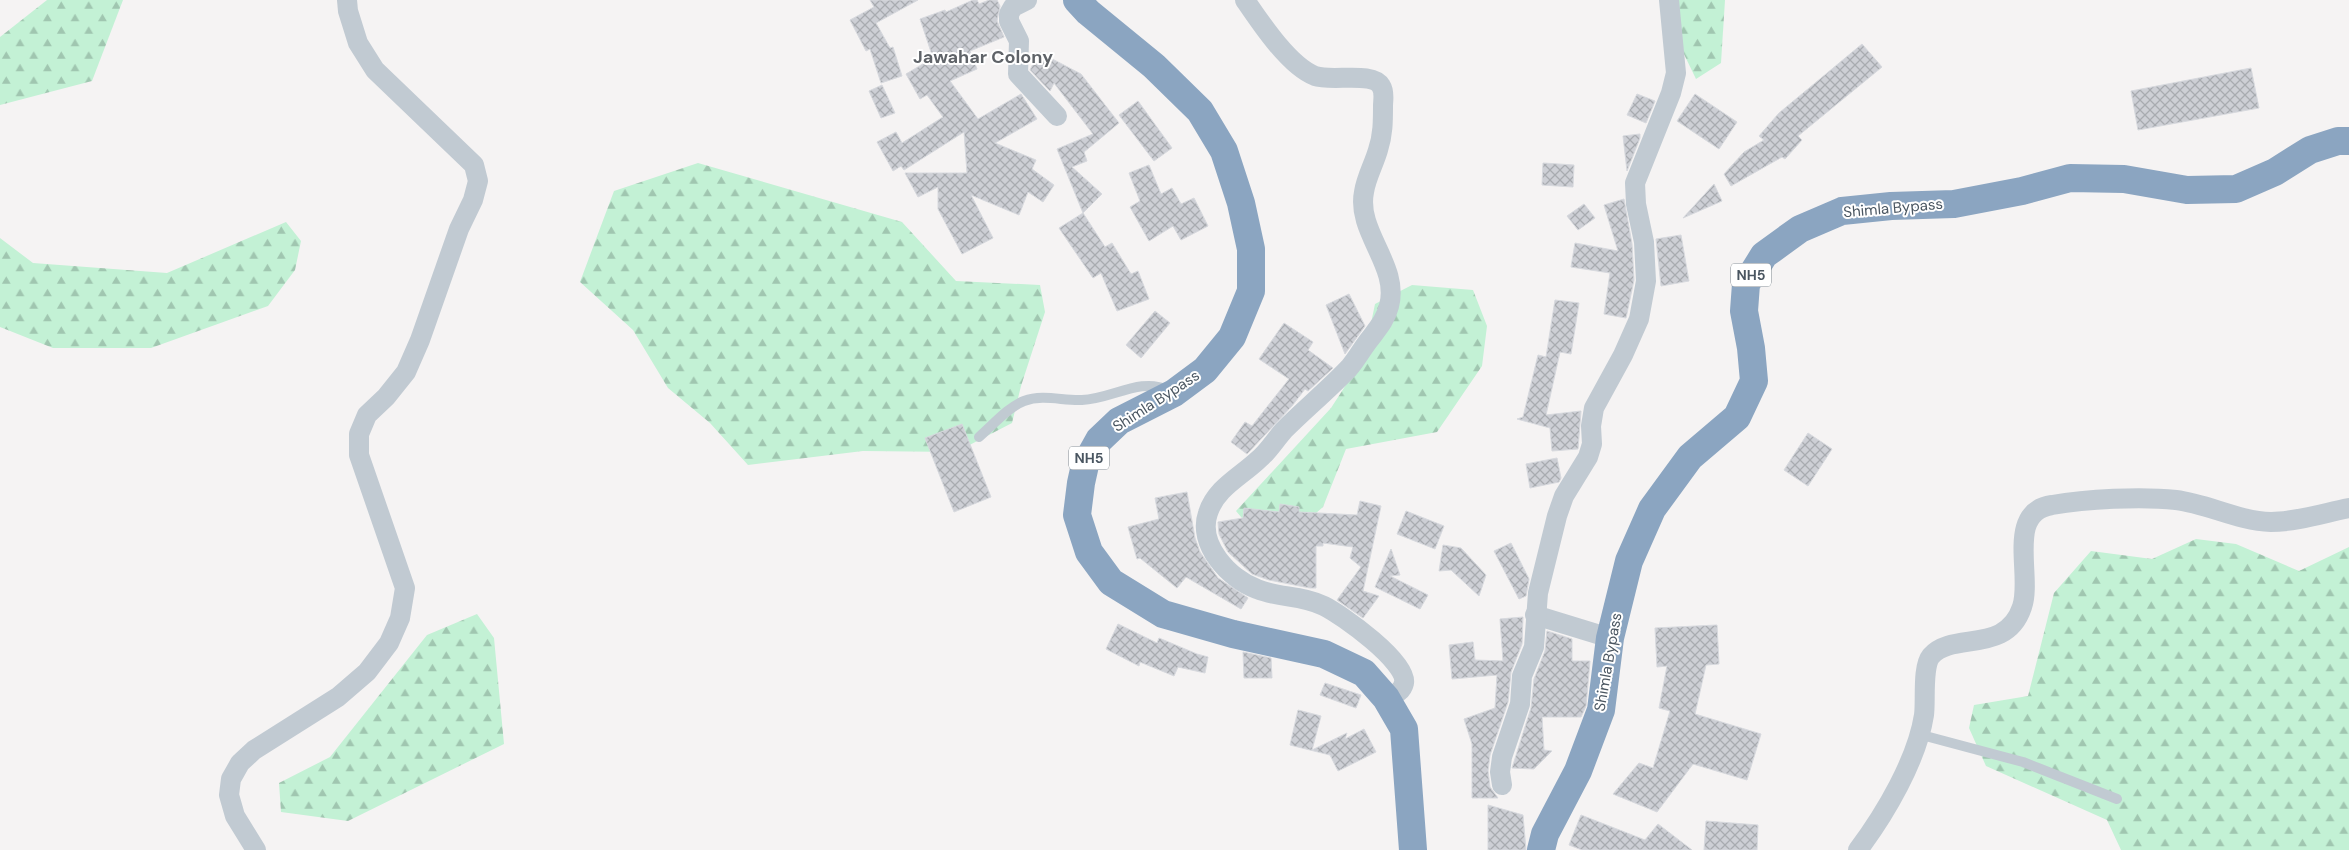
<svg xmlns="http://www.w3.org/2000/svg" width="2349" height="850" viewBox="0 0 2349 850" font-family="'DM Sans',sans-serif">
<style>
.forest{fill:url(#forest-firs)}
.building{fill:url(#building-cross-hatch);stroke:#d7d9de}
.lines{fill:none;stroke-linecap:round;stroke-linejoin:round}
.lane{stroke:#c1cad2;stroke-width:10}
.street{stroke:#c1cad2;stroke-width:20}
.highway{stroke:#8ba5c1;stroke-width:28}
.labels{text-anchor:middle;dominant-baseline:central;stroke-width:4;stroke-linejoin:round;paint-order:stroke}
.shield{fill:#fff;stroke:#808990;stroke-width:1}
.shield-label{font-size:14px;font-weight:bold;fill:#4a5661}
.street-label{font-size:15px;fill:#4a5661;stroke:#fff}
.quarter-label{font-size:18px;font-weight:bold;fill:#5f6368;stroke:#fff}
</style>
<defs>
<pattern id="forest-firs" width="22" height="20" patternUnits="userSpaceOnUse" patternTransform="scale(1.25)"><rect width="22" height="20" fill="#c3f1d5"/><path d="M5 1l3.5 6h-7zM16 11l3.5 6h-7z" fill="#a0c6b0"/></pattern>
<pattern id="building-cross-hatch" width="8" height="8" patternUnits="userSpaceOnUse" patternTransform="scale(1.25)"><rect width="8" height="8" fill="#cdcfd5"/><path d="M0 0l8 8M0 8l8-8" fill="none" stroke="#a8abb0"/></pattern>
</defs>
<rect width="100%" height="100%" fill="#f5f3f3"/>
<g class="forest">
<path d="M 47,0 L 123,0 L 92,81 L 0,105 L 0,37 Z"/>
<path d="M 1677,0 L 1725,0 L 1721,63 L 1696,79 L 1681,48 Z"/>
<path d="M 698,163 L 902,222 L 956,281 L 1040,285 L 1045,312 L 1021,386 L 1012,423 L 956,452 L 863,451 L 748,465 L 710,423 L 668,388 L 633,330 L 580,282 L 614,191 Z"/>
<path d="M 286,222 L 301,241 L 295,270 L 268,306 L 151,348 L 53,348 L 0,327 L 0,238 L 33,263 L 167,273 Z"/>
<path d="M 1412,285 L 1473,290 L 1487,326 L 1482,366 L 1437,432 L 1346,449 L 1323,507 L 1293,533 L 1252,530 L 1236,511 L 1331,408 L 1364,357 L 1375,304 Z"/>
<path d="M 2196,539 L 2236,544 L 2299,571 L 2349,547 L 2349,850 L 2121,850 L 2107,820 L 1986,766 L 1969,728 L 1974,705 L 2028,696 L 2054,593 L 2091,551 L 2152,559 Z"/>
<path d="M 477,614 L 494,638 L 504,744 L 348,821 L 281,812 L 279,783 L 330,757 L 427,635 Z"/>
</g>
<g class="building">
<path d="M 870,0 L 918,0 L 876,23 L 890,48 L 893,47 L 902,76 L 881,83 L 870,49 L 866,51 L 850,20 L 874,7 Z"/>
<path d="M 973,0 L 977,0 L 979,4 L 989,0 L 997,0 L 1000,6 L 997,21 L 1004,37 L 970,51 L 977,69 L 950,81 L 978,119 L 1021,94 L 1037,119 L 995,143 L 1036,160 L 1032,169 L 1054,185 L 1043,202 L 1028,192 L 1019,215 L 971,195 L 993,238 L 962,254 L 938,209 L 938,187 L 918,197 L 905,173 L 967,173 L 964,132 L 904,170 L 901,166 L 893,171 L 877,142 L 896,132 L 902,143 L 943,117 L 927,95 L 920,99 L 906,74 L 933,58 L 920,19 L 945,10 L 946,12 Z"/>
<path d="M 1862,44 L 1882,67 L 1798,136 L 1802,140 L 1785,159 L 1782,157 L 1731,186 L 1724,174 L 1744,152 L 1764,140 L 1759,136 L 1779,113 Z"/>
<path d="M 1039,52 L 1081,74 L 1119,123 L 1084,152 L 1087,161 L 1072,167 L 1102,194 L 1083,213 L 1105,247 L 1112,243 L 1131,274 L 1138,271 L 1149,299 L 1117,311 L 1101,273 L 1093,278 L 1059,228 L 1083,213 L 1057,149 L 1093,134 L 1054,83 L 1050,91 L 1030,70 Z"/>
<path d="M 2251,68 L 2259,108 L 2138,130 L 2131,91 Z"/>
<path d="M 882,85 L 895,113 L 881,118 L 869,91 Z"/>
<path d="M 1637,94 L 1655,101 L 1646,123 L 1627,115 Z"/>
<path d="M 1695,94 L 1737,122 L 1719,149 L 1677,121 Z"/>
<path d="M 1138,101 L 1172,148 L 1154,161 L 1119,115 Z"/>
<path d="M 1640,134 L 1640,138 L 1627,171 L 1623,136 Z"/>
<path d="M 1543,163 L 1574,165 L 1573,187 L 1542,185 Z"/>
<path d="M 1149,165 L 1161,194 L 1172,188 L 1181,204 L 1194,198 L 1208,226 L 1181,240 L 1173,226 L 1149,241 L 1130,207 L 1140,201 L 1129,173 Z"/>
<path d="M 1714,184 L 1722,201 L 1683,218 Z"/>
<path d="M 1624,199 L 1632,244 L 1634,280 L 1626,318 L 1604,314 L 1610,273 L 1571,267 L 1575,243 L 1618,251 L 1604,205 Z"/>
<path d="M 1584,204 L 1595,218 L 1578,230 L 1567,216 Z"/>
<path d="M 1681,235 L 1689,281 L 1661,286 L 1656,239 Z"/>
<path d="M 1349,294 L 1365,326 L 1345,354 L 1326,305 Z"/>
<path d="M 1555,300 L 1579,303 L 1571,354 L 1560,352 L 1546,415 L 1581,411 L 1578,449 L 1552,451 L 1550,428 L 1517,419 L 1523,417 L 1538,355 L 1546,357 Z"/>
<path d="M 1155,311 L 1170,323 L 1141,358 L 1126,345 Z"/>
<path d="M 1284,323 L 1313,342 L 1308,350 L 1333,368 L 1308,391 L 1305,389 L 1292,406 L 1247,454 L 1231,442 L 1245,422 L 1252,426 L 1289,379 L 1259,359 Z"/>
<path d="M 962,424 L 991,497 L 954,512 L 925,438 Z"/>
<path d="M 1808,433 L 1832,449 L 1808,486 L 1784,470 Z"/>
<path d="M 1557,458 L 1561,478 L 1559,482 L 1530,488 L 1526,464 Z"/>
<path d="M 1187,492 L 1195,538 L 1200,552 L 1218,578 L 1248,598 L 1241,609 L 1186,577 L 1177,588 L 1140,558 L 1137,559 L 1128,527 L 1159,519 L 1155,498 Z"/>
<path d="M 1360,501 L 1381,506 L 1363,591 L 1379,596 L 1363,618 L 1337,600 L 1361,567 L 1350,558 L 1353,547 L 1323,543 L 1323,546 L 1316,546 L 1316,588 L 1310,588 L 1269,580 L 1252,574 L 1228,552 L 1219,534 L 1218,522 L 1243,518 L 1244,508 L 1279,512 L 1280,504 L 1299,507 L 1299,512 L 1357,515 Z"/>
<path d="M 1406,511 L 1444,526 L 1435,549 L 1397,534 Z"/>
<path d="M 1511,543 L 1529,579 L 1526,596 L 1519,599 L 1494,551 Z"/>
<path d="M 1443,545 L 1461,548 L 1486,575 L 1479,596 L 1451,570 L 1439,571 Z"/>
<path d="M 1391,549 L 1400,575 L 1390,576 L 1428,595 L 1420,609 L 1375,587 Z"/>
<path d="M 1523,617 L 1522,644 L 1511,672 L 1508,702 L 1490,755 L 1488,771 L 1490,787 L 1498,798 L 1472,798 L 1472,744 L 1464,719 L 1495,708 L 1497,675 L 1452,679 L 1449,645 L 1473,642 L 1475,660 L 1503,661 L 1500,619 Z"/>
<path d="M 1118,624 L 1157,643 L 1159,638 L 1197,654 L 1208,657 L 1205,673 L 1178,667 L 1174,676 L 1140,662 L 1139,666 L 1106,649 Z"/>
<path d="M 1717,625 L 1719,664 L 1706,665 L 1695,714 L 1761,734 L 1747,780 L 1693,764 L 1657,812 L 1613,794 L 1639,763 L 1653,768 L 1670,711 L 1659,708 L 1667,666 L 1657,667 L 1655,628 Z"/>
<path d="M 1547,631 L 1572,639 L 1572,661 L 1590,661 L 1586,706 L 1581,717 L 1542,717 L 1544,750 L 1552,751 L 1534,769 L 1512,768 L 1531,708 L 1534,679 L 1545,651 Z"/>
<path d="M 1243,652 L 1271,658 L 1272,678 L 1244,678 Z"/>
<path d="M 1325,683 L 1361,695 L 1356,708 L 1320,695 Z"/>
<path d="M 1298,710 L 1321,716 L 1312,750 L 1347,733 L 1345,739 L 1364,729 L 1376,752 L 1338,771 L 1330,755 L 1290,745 Z"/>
<path d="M 1488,805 L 1523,815 L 1526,850 L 1488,850 Z"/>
<path d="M 1581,815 L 1645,840 L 1658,824 L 1692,850 L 1582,850 L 1569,845 Z"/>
<path d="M 1706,821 L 1758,825 L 1757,850 L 1704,850 Z"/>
</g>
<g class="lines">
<g class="lane">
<path d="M 979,437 C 992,426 1008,407 1024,401 C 1043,394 1063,401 1082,400 C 1112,399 1140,377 1168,390"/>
<path d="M 1918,734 L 2023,762 L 2117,799"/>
</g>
<g class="street">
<path d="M 1027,0 L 1013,7 L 1009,14 L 1009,21 L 1019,41 L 1018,74 L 1057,116"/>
<path d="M 1245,0 C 1260,22 1289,66 1315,76 C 1332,82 1373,71 1381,86 C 1385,92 1383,100 1383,106 C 1383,121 1383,135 1378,150 C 1374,164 1366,178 1364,192 C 1356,232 1400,266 1389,306 C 1385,321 1378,328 1369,340 C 1362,349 1356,360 1349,368 C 1328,390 1305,409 1284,430 C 1275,440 1268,452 1258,460 C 1240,477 1216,488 1208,513 C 1197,544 1229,579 1257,589 C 1279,598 1302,595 1324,606 C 1342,615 1408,662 1404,683 C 1402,692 1395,694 1386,698"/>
<path d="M 1535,615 L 1610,638"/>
<path d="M 1502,785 L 1500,772 L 1502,757 L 1520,704 L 1522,676 L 1534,647 L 1538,593 L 1557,516 L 1564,496 L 1588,457 L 1592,444 L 1591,426 L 1594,408 L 1623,355 L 1639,319 L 1646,281 L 1644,242 L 1636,204 L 1635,183 L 1671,93 L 1676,73 L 1669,0"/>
<path d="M 256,850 L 235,816 L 229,795 L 231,779 L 240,763 L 254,750 L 338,697 L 367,672 L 389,643 L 400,618 L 405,588 L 359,455 L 359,434 L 367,415 L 386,397 L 406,372 L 420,340 L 459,229 L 473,200 L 478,181 L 474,165 L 375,70 L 358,43 L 348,11 L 347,0"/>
<path d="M 1858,850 C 1885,814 1917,760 1924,715 C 1926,701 1922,667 1931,656 C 1953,631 2006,655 2022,607 C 2033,576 2005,512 2052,505 C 2086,499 2141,496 2176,500 C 2208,504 2238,521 2271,522 C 2296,522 2324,513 2349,508"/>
</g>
<g class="highway">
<path d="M 1077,0 L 1088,12 L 1154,66 L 1200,111 L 1224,151 L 1241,203 L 1251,249 L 1251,291 L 1232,337 L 1205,370 L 1174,393 L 1119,421 L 1099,440 L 1085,465 L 1081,483 L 1077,515 L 1089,552 L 1111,582 L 1163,614 L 1233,634 L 1324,654 L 1364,673 L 1386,698 L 1404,729 L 1413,850"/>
<path d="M 1541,850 L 1545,834 L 1578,771 L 1601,710 L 1610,638 L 1629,561 L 1652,509 L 1690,457 L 1737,417 L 1754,381 L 1751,348 L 1744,311 L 1746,284 L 1764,255 L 1800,229 L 1842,211 L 1891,206 L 1954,204 L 2022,191 L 2070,178 L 2124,179 L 2187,190 L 2236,189 L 2275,172 L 2310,150 L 2338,141 L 2349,141"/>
</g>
</g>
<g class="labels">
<g class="shield">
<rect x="1731" y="263.5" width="40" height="23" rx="4"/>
<rect x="1069" y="446.5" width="40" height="23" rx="4"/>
</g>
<g class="shield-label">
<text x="1751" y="275">NH5</text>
<text x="1089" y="458">NH5</text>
</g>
<g class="street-label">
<text transform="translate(1893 208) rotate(-5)">Shimla Bypass</text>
<text transform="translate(1156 401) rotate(-33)">Shimla Bypass</text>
<text transform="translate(1608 662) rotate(-80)">Shimla Bypass</text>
</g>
<g class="quarter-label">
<text x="983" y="57">Jawahar Colony</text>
</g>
</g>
</svg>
